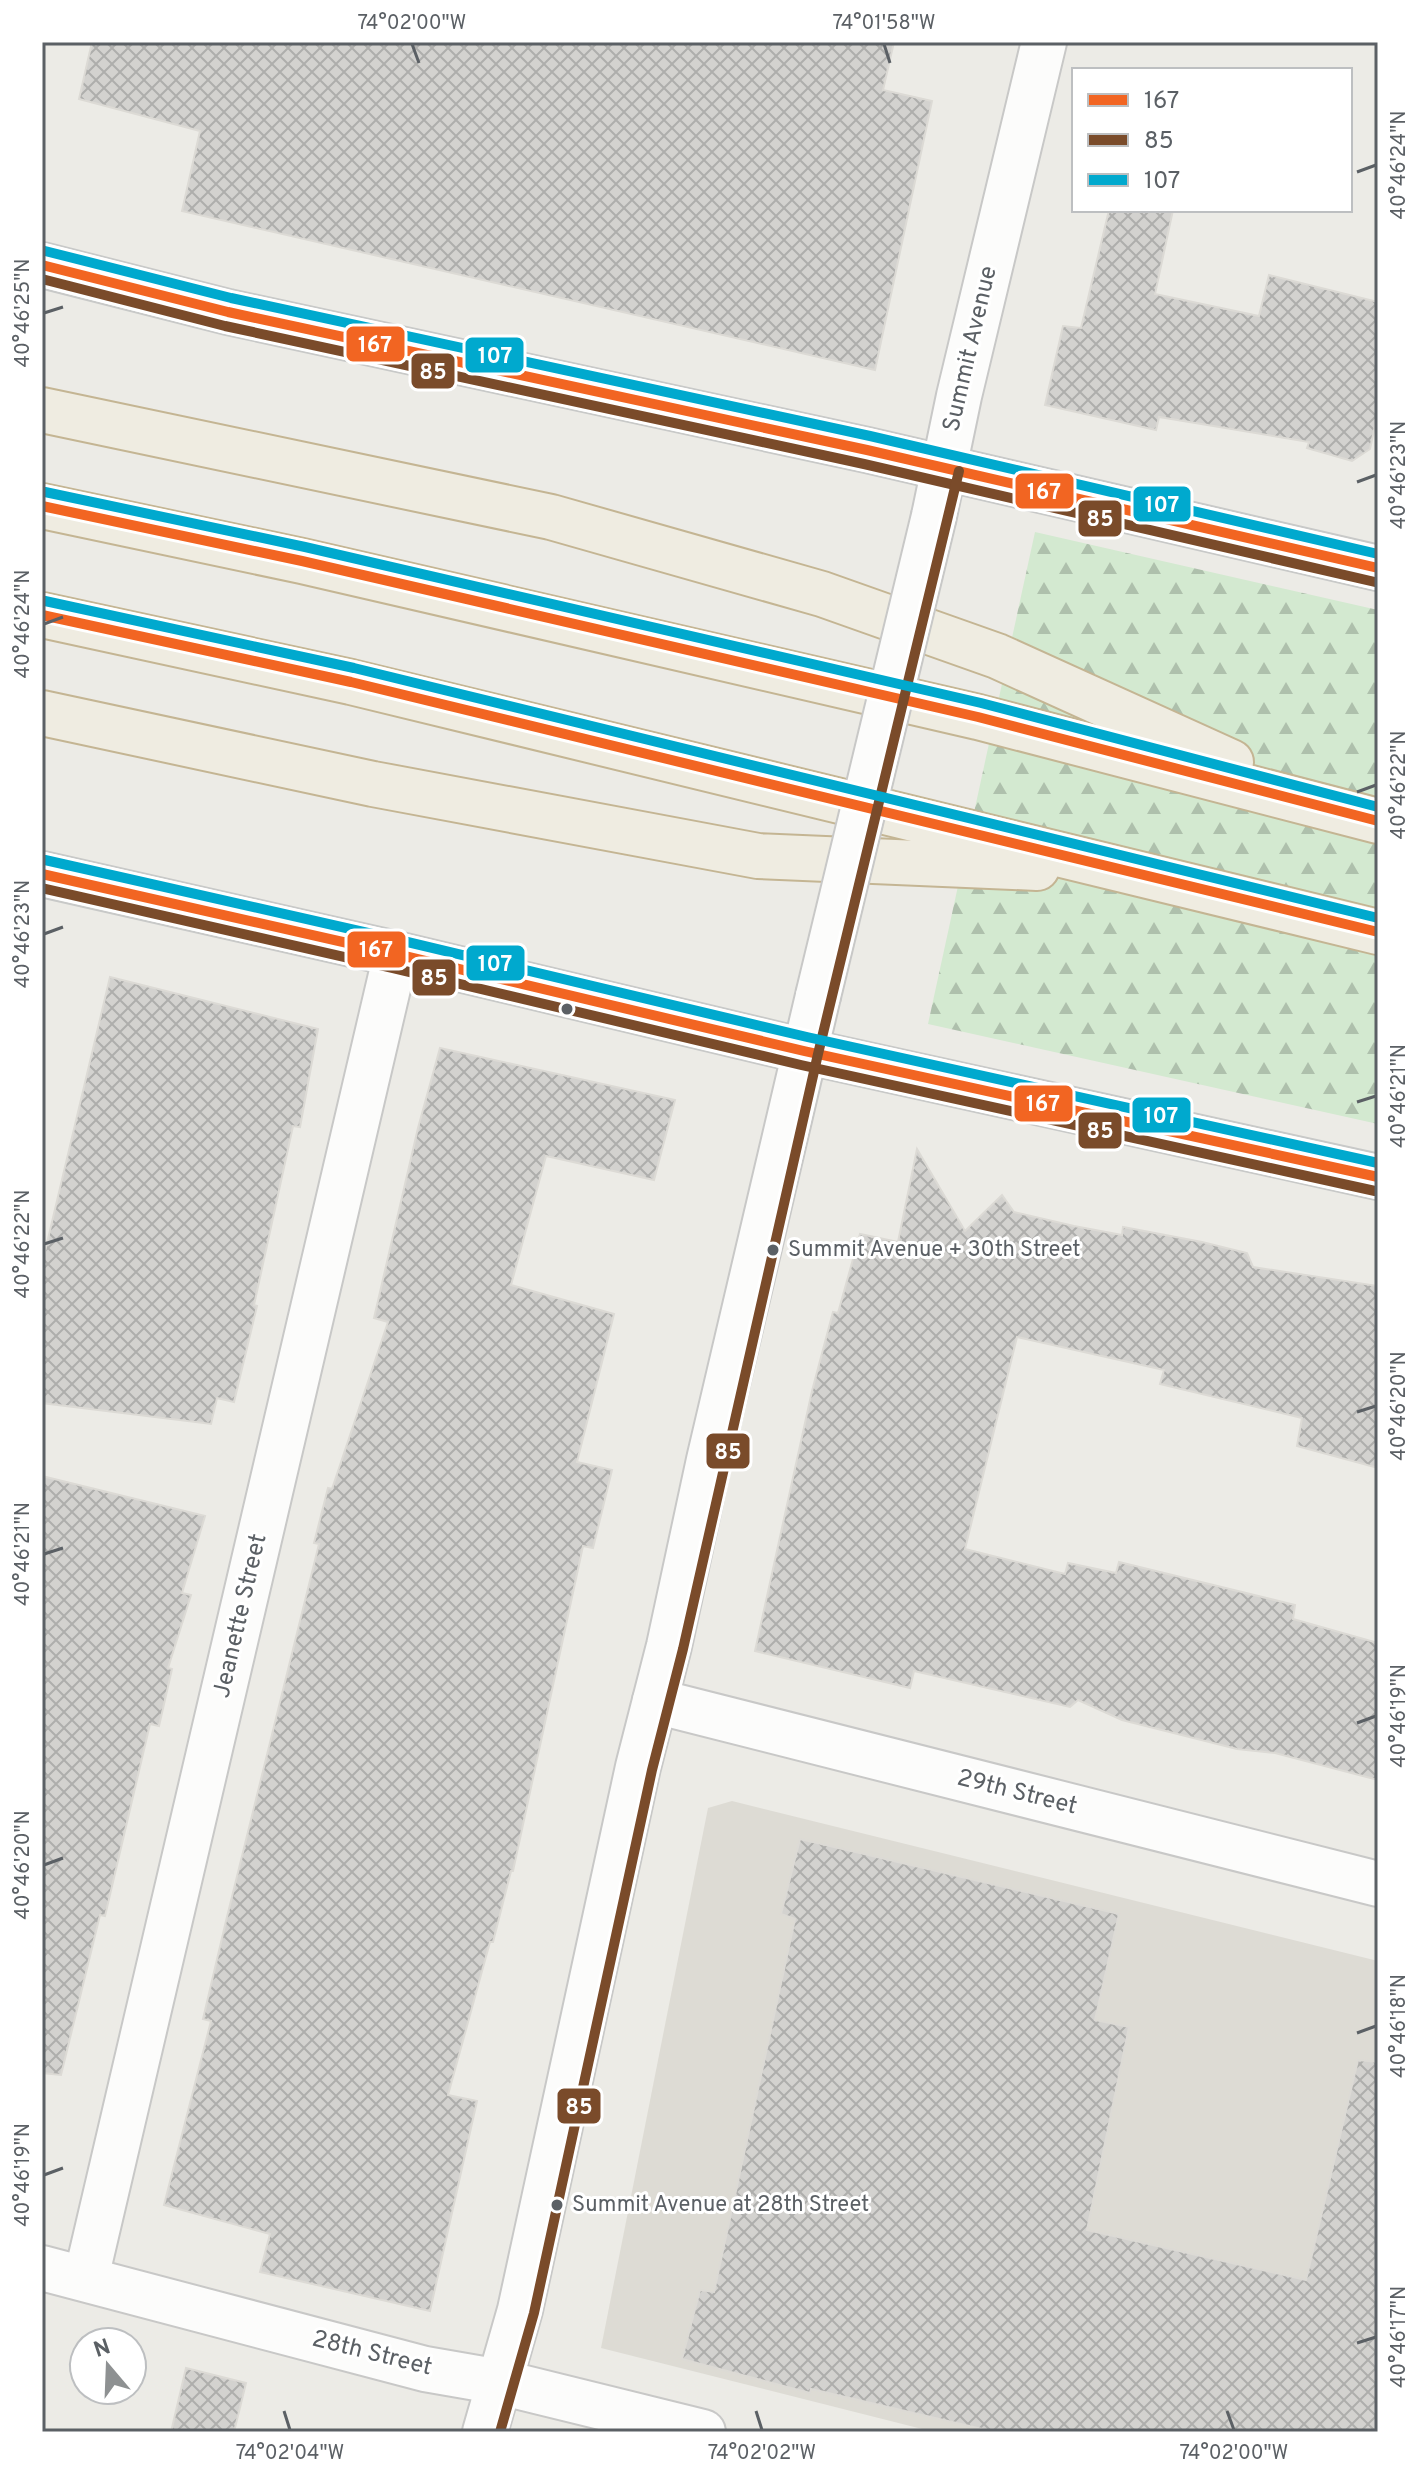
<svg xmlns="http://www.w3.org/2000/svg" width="1420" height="2474" viewBox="0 0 1420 2474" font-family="Overpass,sans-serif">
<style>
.education{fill:#dddbd4}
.forest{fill:url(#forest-firs)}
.building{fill:url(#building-cross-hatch);stroke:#dcdad5;stroke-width:2}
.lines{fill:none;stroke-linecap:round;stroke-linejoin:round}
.minor-casing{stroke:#c8c8c7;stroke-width:48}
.tertiary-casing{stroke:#c8c8c7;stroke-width:48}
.secondary-casing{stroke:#c8c9c8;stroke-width:48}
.motorway-casing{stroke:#c4b593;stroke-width:48}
.minor{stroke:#fcfcfb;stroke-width:44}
.tertiary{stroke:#fcfcfb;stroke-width:44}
.secondary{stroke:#fcfcfb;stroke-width:44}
.motorway{stroke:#efece1;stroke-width:44}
.tertiary-bridge-casing{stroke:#c8c8c7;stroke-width:48;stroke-linecap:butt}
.tertiary-bridge{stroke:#fcfcfb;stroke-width:44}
.bus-1-casing{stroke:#fff;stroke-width:16}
.bus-2-casing{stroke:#fff;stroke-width:16}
.bus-3-casing{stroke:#fff;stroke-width:16}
.bus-1{stroke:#f26522;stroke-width:10}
.bus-2{stroke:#7a4b2a;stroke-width:10}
.bus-3{stroke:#00a9ce;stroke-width:10}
.ticks{fill:none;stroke:#5b6065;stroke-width:3}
.bus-dot{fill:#5b6065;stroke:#fff;stroke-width:3}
.labels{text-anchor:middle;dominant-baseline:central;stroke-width:6;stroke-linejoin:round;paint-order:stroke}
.bus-label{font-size:22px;fill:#5b6065;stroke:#fff;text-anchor:start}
.street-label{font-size:24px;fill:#5b6065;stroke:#fff}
.line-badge{stroke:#fff;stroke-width:3}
.badge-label{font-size:22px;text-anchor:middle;font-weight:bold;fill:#fff}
.neatline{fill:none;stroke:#5b6065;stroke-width:3}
.ticks-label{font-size:20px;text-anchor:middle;fill:#5b6065}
</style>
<defs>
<pattern id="forest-firs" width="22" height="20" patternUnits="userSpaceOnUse" patternTransform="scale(2)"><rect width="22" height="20" fill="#d3e9d0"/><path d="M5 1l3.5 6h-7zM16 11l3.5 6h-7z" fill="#aec0ac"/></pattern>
<pattern id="building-cross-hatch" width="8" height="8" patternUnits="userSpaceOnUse" patternTransform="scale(2)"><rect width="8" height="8" fill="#d3d2cf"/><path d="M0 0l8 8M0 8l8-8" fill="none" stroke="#aeaeac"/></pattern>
</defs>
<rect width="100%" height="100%" fill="#ecebe6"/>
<path class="education" d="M 732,1801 L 1378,1961 L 1378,2432 L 934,2432 L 601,2348 L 708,1808 Z"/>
<path class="forest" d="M 1035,532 L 1378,610 L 1378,1124 L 928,1024 Z"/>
<g class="building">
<path d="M 92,42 L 894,42 L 883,90 L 932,101 L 875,370 L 182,211 L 200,131 L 79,99 Z"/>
<path d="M 1109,210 L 1173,210 L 1155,294 L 1259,316 L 1269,275 L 1378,302 L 1378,412 L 1370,449 L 1352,461 L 1307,448 L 1309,442 L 1159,417 L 1156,430 L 1045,405 L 1063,326 L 1081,328 Z"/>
<path d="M 110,977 L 318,1029 L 300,1127 L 293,1126 L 254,1305 L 257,1306 L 234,1402 L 217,1398 L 211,1424 L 42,1403 L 42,1264 Z"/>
<path d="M 440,1048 L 675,1100 L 654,1180 L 546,1156 L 511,1285 L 614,1314 L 577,1462 L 612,1470 L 593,1548 L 583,1546 L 513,1871 L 511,1871 L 493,1942 L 490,1942 L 448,2095 L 477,2101 L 430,2311 L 260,2272 L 270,2234 L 164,2205 L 211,2021 L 203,2019 L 226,1921 L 319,1544 L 314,1543 L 328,1488 L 332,1489 L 388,1322 L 374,1318 L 418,1128 Z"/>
<path d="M 917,1149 L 965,1231 L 1002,1195 L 1014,1212 L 1074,1226 L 1122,1235 L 1123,1227 L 1202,1242 L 1247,1253 L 1253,1267 L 1378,1286 L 1378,1468 L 1297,1446 L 1302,1418 L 1160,1384 L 1164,1370 L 1017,1337 L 965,1549 L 1065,1574 L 1068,1563 L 1116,1573 L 1119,1562 L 1295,1605 L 1293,1619 L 1378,1643 L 1378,1780 L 1275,1753 L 1237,1749 L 1122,1720 L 1078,1700 L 1070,1707 L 914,1671 L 910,1688 L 755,1651 L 812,1391 L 833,1312 L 838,1313 L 860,1234 L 898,1242 Z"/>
<path d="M 42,1476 L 205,1516 L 182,1593 L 191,1595 L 168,1668 L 172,1669 L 159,1726 L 150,1724 L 105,1916 L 100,1915 L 61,2075 L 42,2073 Z"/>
<path d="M 800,1839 L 1119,1914 L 1095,2020 L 1129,2027 L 1087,2230 L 1306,2280 L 1358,2060 L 1378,2062 L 1378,2432 L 995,2432 L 811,2389 L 810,2393 L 682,2359 L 700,2290 L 714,2292 L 795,1919 L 781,1914 Z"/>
<path d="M 186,2368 L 246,2383 L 234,2432 L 171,2432 Z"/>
</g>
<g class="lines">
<defs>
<g id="minor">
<path d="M 655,1701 L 1378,1884"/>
<path d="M 42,2268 L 425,2369 L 500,2382 L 703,2432"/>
<path d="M 86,2278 L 396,954"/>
</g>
<g id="tertiary">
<path d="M 934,516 L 959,396 L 1044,42"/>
<path d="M 485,2432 L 520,2310 L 638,1767 L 669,1646 L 709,1460 L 818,996"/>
</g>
<g id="secondary">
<path d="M 42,265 L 228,312 L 867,450 L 1378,568"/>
<path d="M 42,874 L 396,954 L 804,1051 L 1378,1177"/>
</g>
<g id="motorway">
<path d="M 42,410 L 551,517 L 822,594 L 997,656 L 1231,762"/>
<path d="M 42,506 L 302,561 L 978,717 L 1378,821"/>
<path d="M 42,615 L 351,682 L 1378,932"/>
<path d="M 42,713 L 373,784 L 758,856 L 1037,868"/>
</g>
</defs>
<use href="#minor" class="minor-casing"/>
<use href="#tertiary" class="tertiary-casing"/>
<use href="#secondary" class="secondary-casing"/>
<use href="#motorway" class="motorway-casing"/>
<use href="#minor" class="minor"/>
<use href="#tertiary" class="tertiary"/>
<use href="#secondary" class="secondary"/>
<use href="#motorway" class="motorway"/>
<defs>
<path id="tertiary-bridge" d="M 818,996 L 934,516"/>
</defs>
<use href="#tertiary-bridge" class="tertiary-bridge-casing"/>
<use href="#tertiary-bridge" class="tertiary-bridge"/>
<defs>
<g id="bus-1">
<path d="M 42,265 L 228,312 L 867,450 L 1378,568"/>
<path d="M 42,506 L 302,561 L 978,717 L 1378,821"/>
<path d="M 42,615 L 351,682 L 1378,932"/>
<path d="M 42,874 L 396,954 L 804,1051 L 1378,1177"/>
</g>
<g id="bus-2">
<path d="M 42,279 L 225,326 L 864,464 L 1375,582"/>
<path d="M 42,888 L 393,968 L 801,1065 L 1375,1191"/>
<path d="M 500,2432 L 534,2313 L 652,1770 L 683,1649 L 818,1054 L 959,471"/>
</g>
<g id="bus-3">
<path d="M 45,251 L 231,298 L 870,436 L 1378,554"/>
<path d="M 45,492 L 305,547 L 981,703 L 1378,807"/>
<path d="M 45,601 L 354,668 L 1378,918"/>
<path d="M 45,860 L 399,940 L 807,1037 L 1378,1163"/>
</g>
</defs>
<use href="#bus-1" class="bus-1-casing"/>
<use href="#bus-2" class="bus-2-casing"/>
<use href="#bus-3" class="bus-3-casing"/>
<use href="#bus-1" class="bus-1"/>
<use href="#bus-2" class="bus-2"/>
<use href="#bus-3" class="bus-3"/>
</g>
<path class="ticks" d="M 412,44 L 419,63M 884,44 L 890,63M 1357,172 L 1376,165M 44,313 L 63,307M 1357,482 L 1376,475M 44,624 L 63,617M 1357,792 L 1376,785M 44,934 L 63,927M 1357,1102 L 1376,1096M 44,1244 L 63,1238M 1357,1412 L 1376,1406M 44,1554 L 63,1548M 1357,1723 L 1376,1716M 44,1865 L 63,1858M 1357,2033 L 1376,2026M 44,2175 L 63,2168M 1357,2343 L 1376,2337M 284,2411 L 290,2430M 756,2411 L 762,2430M 1227,2411 L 1234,2430"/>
<g class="bus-dot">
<circle cx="567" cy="1009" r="7"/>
<circle cx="773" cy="1250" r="7"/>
<circle cx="557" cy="2205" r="7"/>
</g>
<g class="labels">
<g class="bus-label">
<text x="788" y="1250">Summit Avenue + 30th Street</text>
<text x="572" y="2205">Summit Avenue at 28th Street</text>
</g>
<g class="street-label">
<text transform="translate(971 349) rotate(-77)">Summit Avenue</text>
<text transform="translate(241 1616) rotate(-77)">Jeanette Street</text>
<text transform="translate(1017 1793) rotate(14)">29th Street</text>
<text transform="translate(372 2354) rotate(14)">28th Street</text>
</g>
</g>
<g class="line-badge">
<rect x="345" y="325" width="61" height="38" rx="8" fill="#f26522"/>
<rect x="464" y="336" width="61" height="38" rx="8" fill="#00a9ce"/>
<rect x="410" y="352" width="46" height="38" rx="8" fill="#7a4b2a"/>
<rect x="1014" y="472" width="61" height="38" rx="8" fill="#f26522"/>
<rect x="1132" y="485" width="60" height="38" rx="8" fill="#00a9ce"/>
<rect x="1077" y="499" width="46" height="39" rx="8" fill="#7a4b2a"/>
<rect x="346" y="930" width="61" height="39" rx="8" fill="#f26522"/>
<rect x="465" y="944" width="61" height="38" rx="8" fill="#00a9ce"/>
<rect x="411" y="958" width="46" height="39" rx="8" fill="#7a4b2a"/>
<rect x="1013" y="1084" width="61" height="39" rx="8" fill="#f26522"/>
<rect x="1131" y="1096" width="61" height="38" rx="8" fill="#00a9ce"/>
<rect x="1077" y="1111" width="46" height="39" rx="8" fill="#7a4b2a"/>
<rect x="705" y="1432" width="46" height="38" rx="8" fill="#7a4b2a"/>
<rect x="556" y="2087" width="46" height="38" rx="8" fill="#7a4b2a"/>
</g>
<g class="badge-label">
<text x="375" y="352">167</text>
<text x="495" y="363">107</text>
<text x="433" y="379">85</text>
<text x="1044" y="499">167</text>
<text x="1162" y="512">107</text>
<text x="1100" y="526">85</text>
<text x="376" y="957">167</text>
<text x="495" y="971">107</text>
<text x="434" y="985">85</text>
<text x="1043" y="1111">167</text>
<text x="1161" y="1123">107</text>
<text x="1100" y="1138">85</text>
<text x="728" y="1459">85</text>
<text x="579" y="2114">85</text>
</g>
<rect width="1420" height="2474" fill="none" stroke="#ffffff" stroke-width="88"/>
<rect x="1072" y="68" width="280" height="144" fill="#ffffff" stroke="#bdbfc1" stroke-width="2"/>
<rect x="1088" y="94" width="40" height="12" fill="#f26522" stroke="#bdbfc1" stroke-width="2"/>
<text x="1144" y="108" font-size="24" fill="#5b6065">167</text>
<rect x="1088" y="134" width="40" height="12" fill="#7a4b2a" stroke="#bdbfc1" stroke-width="2"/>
<text x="1144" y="148" font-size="24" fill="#5b6065">85</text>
<rect x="1088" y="174" width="40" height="12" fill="#00a9ce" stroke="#bdbfc1" stroke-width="2"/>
<text x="1144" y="188" font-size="24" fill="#5b6065">107</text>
<g transform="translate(108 2366) rotate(341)"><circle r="38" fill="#ffffff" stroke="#bdbfc1" stroke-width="2"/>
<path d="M0-6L14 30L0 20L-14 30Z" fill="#8e9192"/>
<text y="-12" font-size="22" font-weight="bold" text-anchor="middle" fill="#5b6065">N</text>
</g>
<rect x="44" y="44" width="1332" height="2386" class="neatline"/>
<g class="ticks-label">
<text x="412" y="29">74°02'00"W</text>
<text x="884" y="29">74°01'58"W</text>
<text transform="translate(1398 165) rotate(-90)" y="7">40°46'24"N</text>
<text transform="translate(22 313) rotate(-90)" y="7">40°46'25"N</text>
<text transform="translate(1398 475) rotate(-90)" y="7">40°46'23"N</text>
<text transform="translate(22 624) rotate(-90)" y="7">40°46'24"N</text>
<text transform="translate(1398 785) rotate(-90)" y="7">40°46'22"N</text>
<text transform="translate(22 934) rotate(-90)" y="7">40°46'23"N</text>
<text transform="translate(1398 1096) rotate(-90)" y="7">40°46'21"N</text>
<text transform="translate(22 1244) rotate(-90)" y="7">40°46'22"N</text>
<text transform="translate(1398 1406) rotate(-90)" y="7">40°46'20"N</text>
<text transform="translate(22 1554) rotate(-90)" y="7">40°46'21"N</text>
<text transform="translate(1398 1716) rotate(-90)" y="7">40°46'19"N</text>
<text transform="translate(22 1865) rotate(-90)" y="7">40°46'20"N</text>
<text transform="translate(1398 2026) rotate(-90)" y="7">40°46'18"N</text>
<text transform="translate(22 2175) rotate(-90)" y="7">40°46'19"N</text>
<text transform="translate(1398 2337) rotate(-90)" y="7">40°46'17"N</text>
<text x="290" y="2459">74°02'04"W</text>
<text x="762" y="2459">74°02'02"W</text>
<text x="1234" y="2459">74°02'00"W</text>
</g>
</svg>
